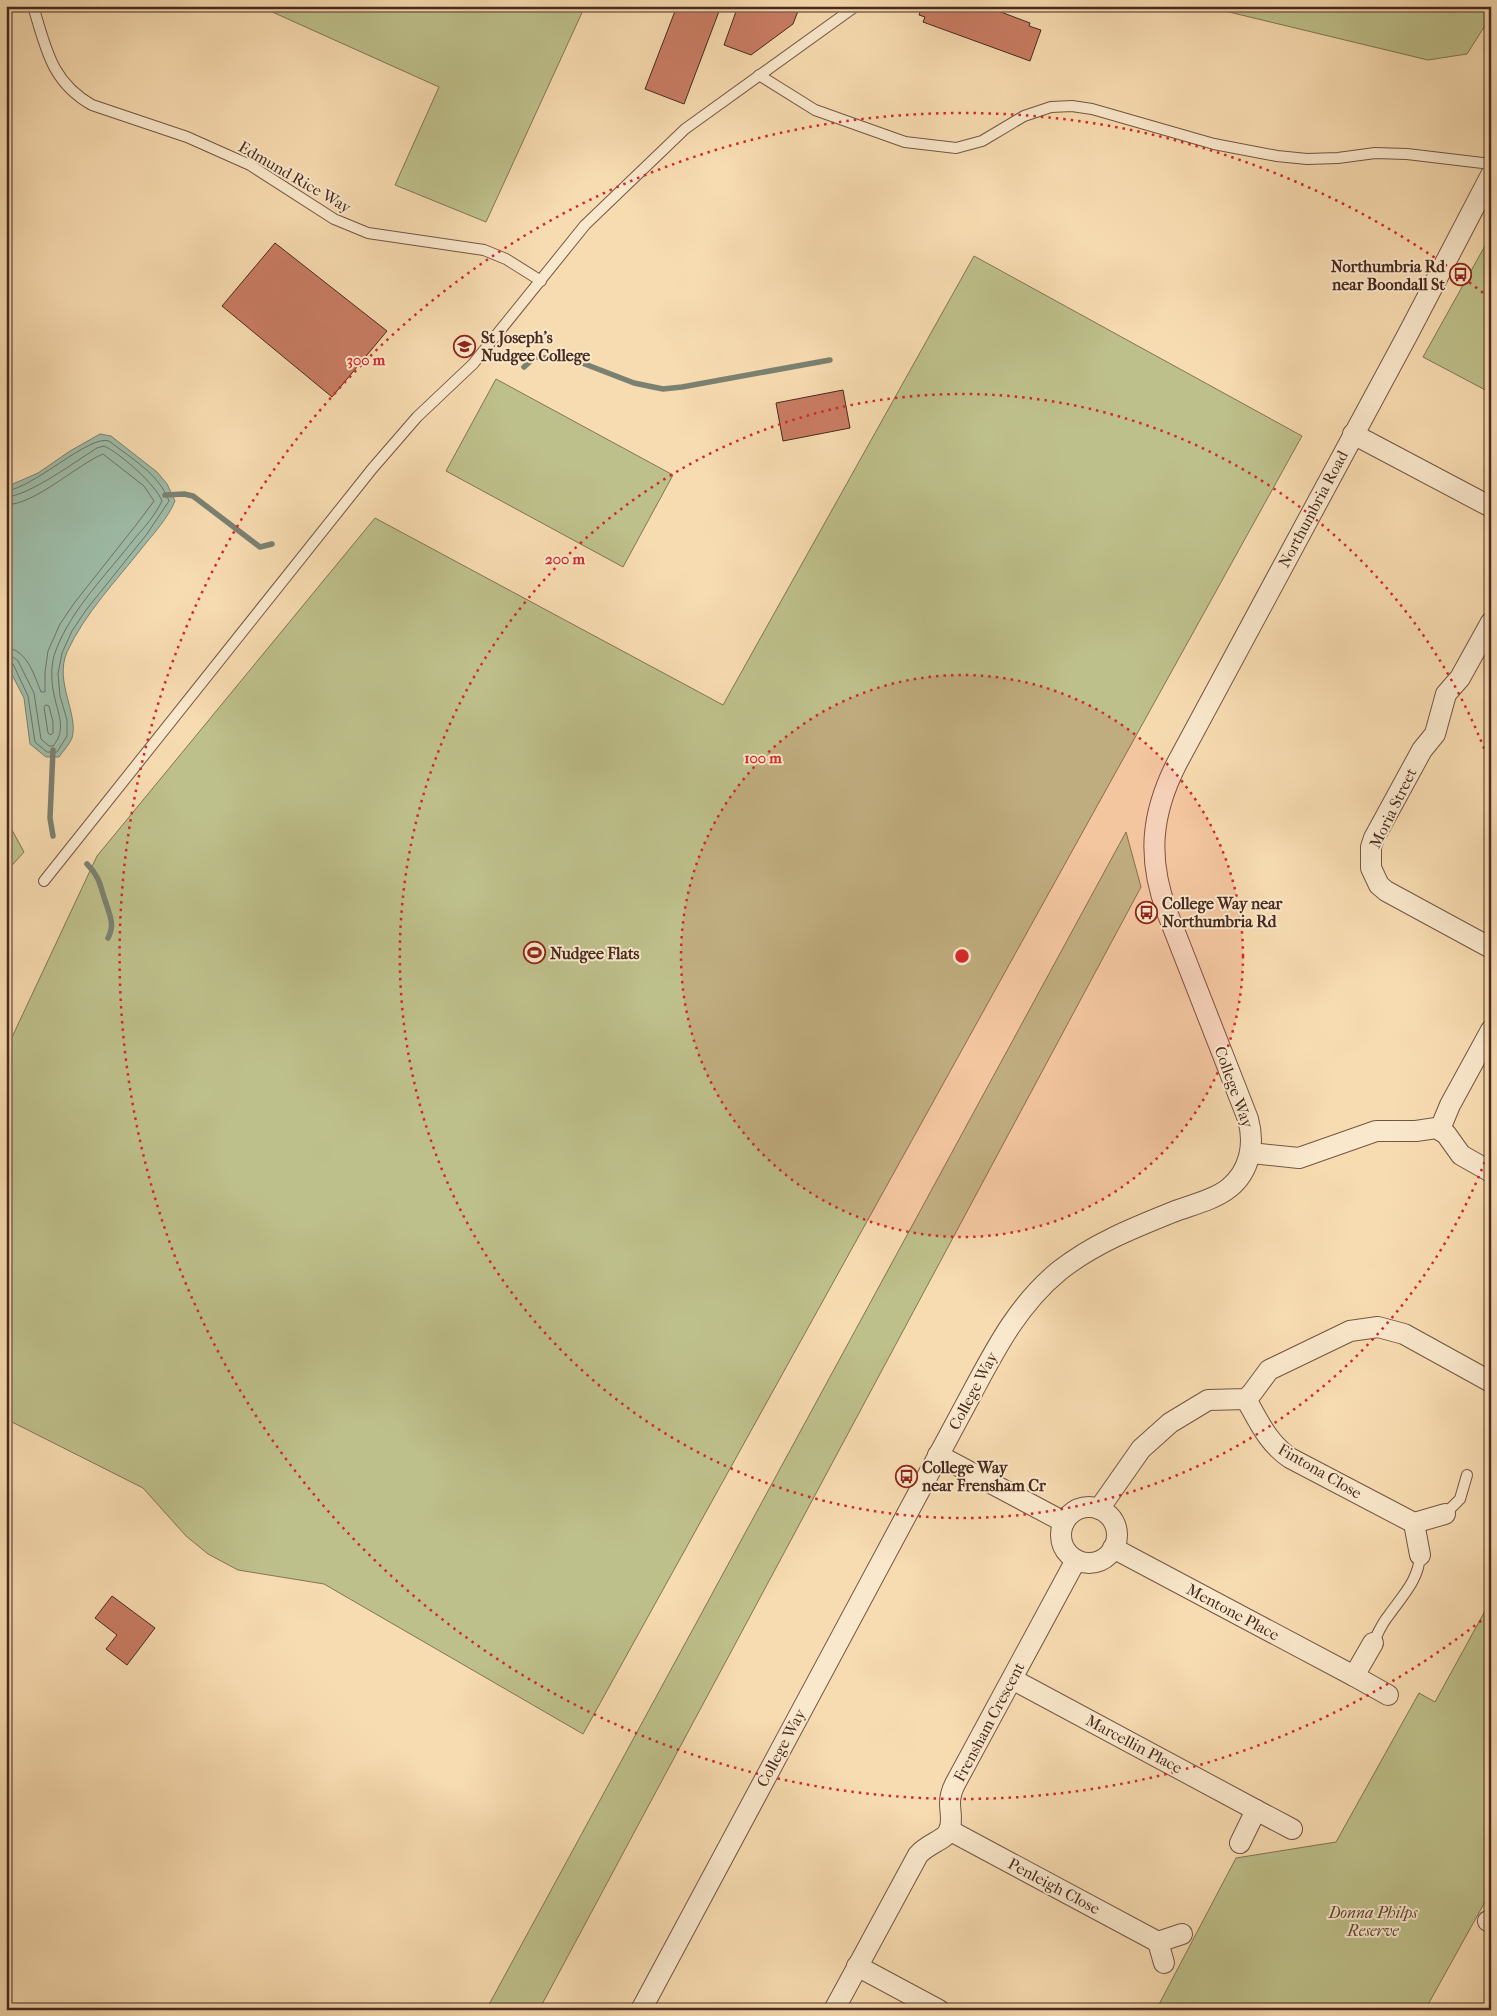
<svg xmlns="http://www.w3.org/2000/svg" width="1497" height="2016" viewBox="0 0 1497 2016" font-family="'IM FELL French Canon',serif">
<style>
.green{fill:#bec08b;stroke:#827455}
.water{fill:#9ebca8;stroke:#7b8171}
.lines{fill:none;stroke-linecap:round;stroke-linejoin:round}
.shore{stroke:#727264;stroke-width:1}
.stream{stroke:#7b8171;stroke-width:5.5}
.building{fill:#ca7d64;stroke:#47291f}
.service-casing{stroke:#735644;stroke-width:12}
.minor-casing{stroke:#735644;stroke-width:22}
.service{stroke:#fae8cc;stroke-width:10}
.minor{stroke:#fae8cc;stroke-width:20}
.ring{fill:none;stroke:#d62828;stroke-width:2.5;stroke-dasharray:2.5 5}
.labels{text-anchor:middle;dominant-baseline:central;stroke-width:4;stroke-linejoin:round;paint-order:stroke}
.street-label{font-size:16px;fill:#47291f;stroke:#fae8cc}
.poi-label{font-size:16px;font-weight:bold;fill:#47291f;stroke:#fae8cc;text-anchor:start}
.park-label{font-size:16px;font-style:italic;fill:#5f4735;stroke:#fae8cc}
.centre{fill:#d62828;stroke:#fae8cc;stroke-width:2.5}
.ring-label{font-size:15px;text-anchor:middle;font-weight:bold;fill:#d62828;stroke:#fae8cc;stroke-width:4;stroke-linejoin:round;paint-order:stroke}
</style>
<rect width="100%" height="100%" fill="#f8dcb1"/>
<filter id="stains"><feTurbulence type="fractalNoise" baseFrequency=".004" numOctaves="4"/><feColorMatrix values="0 0 0 0 .2 0 0 0 0 .09 0 0 0 0 .02 0 0 0 .5 -.17"/></filter>
<radialGradient id="worn" r=".72"><stop offset=".6" stop-color="#630" stop-opacity="0"/><stop offset="1" stop-color="#630" stop-opacity=".3"/></radialGradient>
<g class="green">
<path d="M 259,6 L 585,6 L 486,222 L 395,185 L 439,87 Z"/>
<path d="M 1204,6 L 1491,6 L 1491,16 L 1467,54 L 1428,60 Z"/>
<path d="M 1491,235 L 1491,393 L 1423,357 Z"/>
<path d="M 974,256 L 1302,436 L 583,1734 L 324,1584 L 238,1570 L 208,1554 L 186,1536 L 143,1488 L 6,1419 L 6,1050 L 97,856 L 375,518 L 723,705 Z"/>
<path d="M 496,379 L 673,475 L 623,567 L 446,471 Z"/>
<path d="M 6,819 L 24,852 L 6,872 Z"/>
<path d="M 1126,832 L 1141,887 L 539,2010 L 486,2010 Z"/>
<path d="M 1491,1600 L 1491,1891 L 1425,2010 L 1156,2010 L 1236,1858 L 1336,1842 L 1419,1693 L 1435,1702 Z"/>
</g>
<path class="water" d="M 100,434 L 111,436 L 157,472 L 167,484 L 175,501 C 168,518 154,533 142,548 C 116,581 85,613 67,652 C 54,682 79,714 72,738 C 69,745 63,751 59,757 L 46,757 L 30,744 L 24,698 L 6,663 L 6,487 L 38,473 L 70,451 Z"/>
<g class="lines">
<g class="shore">
<path d="M 6,491 C 34,488 90,434 109,441 C 132,459 159,474 169,501 L 147,534 L 86,610 L 72,631 L 62,653 L 58,674 L 60,696 L 67,720 L 67,736 L 57,752 L 47,752 L 35,742 L 28,696 L 13,664 L 6,662"/>
<path d="M 6,497 C 29,496 76,461 97,448 L 104,446 C 120,453 156,485 162,501 C 155,515 145,527 135,538 C 108,573 72,608 56,650 C 50,664 51,684 55,699 C 59,716 66,731 53,746 L 49,746 L 41,739 L 34,693 L 18,661 L 13,657 L 6,655"/>
<path d="M 6,505 C 36,504 75,466 103,454 L 144,486 L 154,501 L 136,525 L 75,602 L 60,624 L 48,651 L 45,672 L 45,692 L 41,692 C 34,675 27,649 6,648"/>
<path d="M 46,705 L 49,706 L 53,722 L 53,733 L 51,735 L 48,733 L 44,707 Z"/>
</g>
<g class="stream">
<path d="M 524,367 L 535,357 L 577,361 L 634,383 L 663,389 L 682,387 L 830,360"/>
<path d="M 165,495 L 184,494 L 193,496 L 260,547 L 272,544"/>
<path d="M 53,750 L 50,818 L 53,836"/>
<path d="M 87,864 C 101,878 100,887 106,903 C 110,916 115,925 108,938"/>
</g>
</g>
<g class="building">
<path d="M 677,6 L 721,6 L 684,104 L 645,89 Z"/>
<path d="M 738,6 L 800,6 L 793,24 L 751,55 L 724,45 Z"/>
<path d="M 907,6 L 985,6 L 1030,23 L 1029,26 L 1041,30 L 1030,61 L 923,22 L 925,17 L 919,15 L 920,12 Z"/>
<path d="M 275,243 L 387,331 L 332,397 L 222,306 Z"/>
<path d="M 843,390 L 850,428 L 783,441 L 776,403 Z"/>
<path d="M 112,1596 L 155,1628 L 127,1665 L 106,1649 L 117,1635 L 95,1618 Z"/>
</g>
<g class="lines">
<defs>
<g id="service">
<path d="M 33,6 C 46,48 51,82 92,105 L 187,137 L 250,165 L 334,219 L 368,233 L 484,250 L 506,259 L 541,281"/>
<path d="M 759,75 L 815,110 L 905,142 L 956,148 L 982,141 L 1024,116 L 1051,107 L 1072,106 L 1092,109 L 1214,144 L 1277,156 L 1307,159 L 1338,158 L 1375,153 L 1407,154 L 1491,164"/>
<path d="M 44,881 L 372,469 L 417,417 L 473,364 L 585,225 L 685,129 L 856,6"/>
<path d="M 1445,1514 L 1460,1499 L 1467,1475"/>
<path d="M 1373,1643 C 1378,1633 1382,1623 1389,1615 C 1402,1596 1419,1580 1420,1555"/>
</g>
<g id="minor">
<path d="M 1353,434 L 1491,507"/>
<path d="M 1491,622 L 1460,678 L 1446,694 L 1435,734 L 1422,750 L 1374,838 L 1371,847 L 1371,868 L 1379,885 L 1386,891 L 1491,948"/>
<path d="M 1440,1129 L 1450,1105 L 1491,1030"/>
<path d="M 1251,1153 L 1299,1158 L 1376,1131 L 1416,1131 L 1436,1128 L 1446,1134 L 1461,1155 L 1491,1172"/>
<path d="M 1246,1399 C 1259,1422 1268,1443 1290,1458 L 1414,1523"/>
<path d="M 938,1455 L 1064,1522"/>
<circle cx="1089" cy="1535" r="28"/>
<path d="M 1099,1509 L 1141,1449 L 1170,1423 L 1208,1400 L 1246,1399 L 1252,1393 L 1269,1370 L 1350,1331 L 1378,1327 L 1404,1334 L 1491,1382"/>
<path d="M 1113,1548 L 1354,1676"/>
<path d="M 1420,1555 L 1414,1523 L 1445,1514"/>
<path d="M 1373,1643 L 1354,1676 L 1388,1695"/>
<path d="M 1012,1679 L 1256,1810"/>
<path d="M 949,1830 L 1158,1942"/>
<path d="M 1240,1843 L 1256,1810 L 1292,1829"/>
<path d="M 1488,1921 L 1491,1920"/>
<path d="M 1164,1963 L 1158,1942 L 1182,1934"/>
<path d="M 857,1966 L 939,2010"/>
<path d="M 641,2010 L 973,1391 C 997,1346 1019,1304 1059,1271 C 1093,1244 1133,1228 1173,1212 C 1191,1205 1214,1200 1229,1188 C 1250,1171 1255,1144 1248,1119 L 1167,912 C 1147,858 1151,814 1177,763 L 1408,334 L 1491,175"/>
<path d="M 834,2010 L 918,1855 C 927,1844 945,1840 949,1831 C 953,1822 950,1812 950,1803 C 950,1796 952,1790 955,1784 L 1076,1560"/>
</g>
</defs>
<use href="#service" class="service-casing"/>
<use href="#minor" class="minor-casing"/>
<use href="#service" class="service"/>
<use href="#minor" class="minor"/>
</g>
<circle cx="962" cy="956" r="281" fill="#d62828" fill-opacity=".12"/>
<g class="ring">
<circle cx="962" cy="956" r="281"/>
<path d="M1490 1148A562 562 0 1 1 1490 764"/>
<path d="M1487 1616A843 843 0 1 1 1487 296"/>
</g>
<defs>
<symbol id="bus-ring" viewBox="-11 -11 22 22"><circle r="9.5" fill="#fae8cc" stroke="#8f2418" stroke-width="1.5"/><path d="M-5-6H5V4H4V6H2V4H-2V6H-4V4H-5ZM-3.5-4V0h7V-4ZM-3.5 1.2v1.5H-2V1.2ZM2 1.2v1.5H3.5V1.2Z" fill="#8f2418"/></symbol>
<symbol id="school-ring" viewBox="-11 -11 22 22"><circle r="9.5" fill="#fae8cc" stroke="#8f2418" stroke-width="1.5"/><path d="M0-5L7-2L0 1L-7-2ZM-4 1L0 2.5L4 1V4Q0 6-4 4Z" fill="#8f2418"/></symbol>
<symbol id="stadium-ring" viewBox="-11 -11 22 22"><circle r="9.5" fill="#fae8cc" stroke="#8f2418" stroke-width="1.5"/><path d="M0-5a6.5 5 0 1 0 0 10a6.5 5 0 1 0 0-10ZM-3.5-1.8h7v3.6h-7Z" fill="#8f2418"/></symbol>
</defs>
<g fill-rule="evenodd">
<use href="#bus-ring" x="1448" y="262" width="25" height="25"/>
<use href="#school-ring" x="452" y="334" width="25" height="25"/>
<use href="#bus-ring" x="1134" y="900" width="25" height="25"/>
<use href="#stadium-ring" x="522" y="940" width="25" height="25"/>
<use href="#bus-ring" x="894" y="1464" width="25" height="25"/>
</g>
<g class="labels">
<g class="street-label">
<text transform="translate(295 177) rotate(30)">Edmund Rice Way</text>
<text transform="translate(1313 509) rotate(-62)">Northumbria Road</text>
<text transform="translate(1393 808) rotate(-64)">Moria Street</text>
<text transform="translate(1234 1087) rotate(70)">College Way</text>
<text transform="translate(973 1391) rotate(-62)">College Way</text>
<text transform="translate(1320 1471) rotate(30)">Fintona Close</text>
<text transform="translate(1233 1612) rotate(28)">Mentone Place</text>
<text transform="translate(989 1722) rotate(-62)">Frensham Crescent</text>
<text transform="translate(1134 1744) rotate(28)">Marcellin Place</text>
<text transform="translate(781 1748) rotate(-62)">College Way</text>
<text transform="translate(1054 1886) rotate(28)">Penleigh Close</text>
</g>
<g class="poi-label">
<text x="1445" y="266" text-anchor="end">Northumbria Rd<tspan x="1445" dy="18">near Boondall St</tspan></text>
<text x="481" y="337">St Joseph's<tspan x="481" dy="18">Nudgee College</tspan></text>
<text x="1162" y="903">College Way near<tspan x="1162" dy="18">Northumbria Rd</tspan></text>
<text x="550" y="953">Nudgee Flats</text>
<text x="922" y="1467">College Way<tspan x="922" dy="18">near Frensham Cr</tspan></text>
</g>
<g class="park-label">
<text x="1373" y="1912">Donna Philps<tspan x="1373" dy="18">Reserve</tspan></text>
</g>
</g>
<circle cx="962" cy="956" r="8" class="centre"/>
<g class="ring-label">
<text x="366" y="365">300 m</text>
<text x="565" y="564">200 m</text>
<text x="763" y="763">100 m</text>
</g>
<rect width="1497" height="2016" fill="none" stroke="#f8dcb1" stroke-width="25"/>
<rect x="8" y="8" width="1482" height="2001" fill="none" stroke="#47291f" stroke-width="2.5"/>
<rect x="12" y="12" width="1472" height="1991" fill="none" stroke="#47291f"/>
<rect width="100%" height="100%" filter="url(#stains)"/>
<rect width="100%" height="100%" fill="url(#worn)"/>
</svg>
